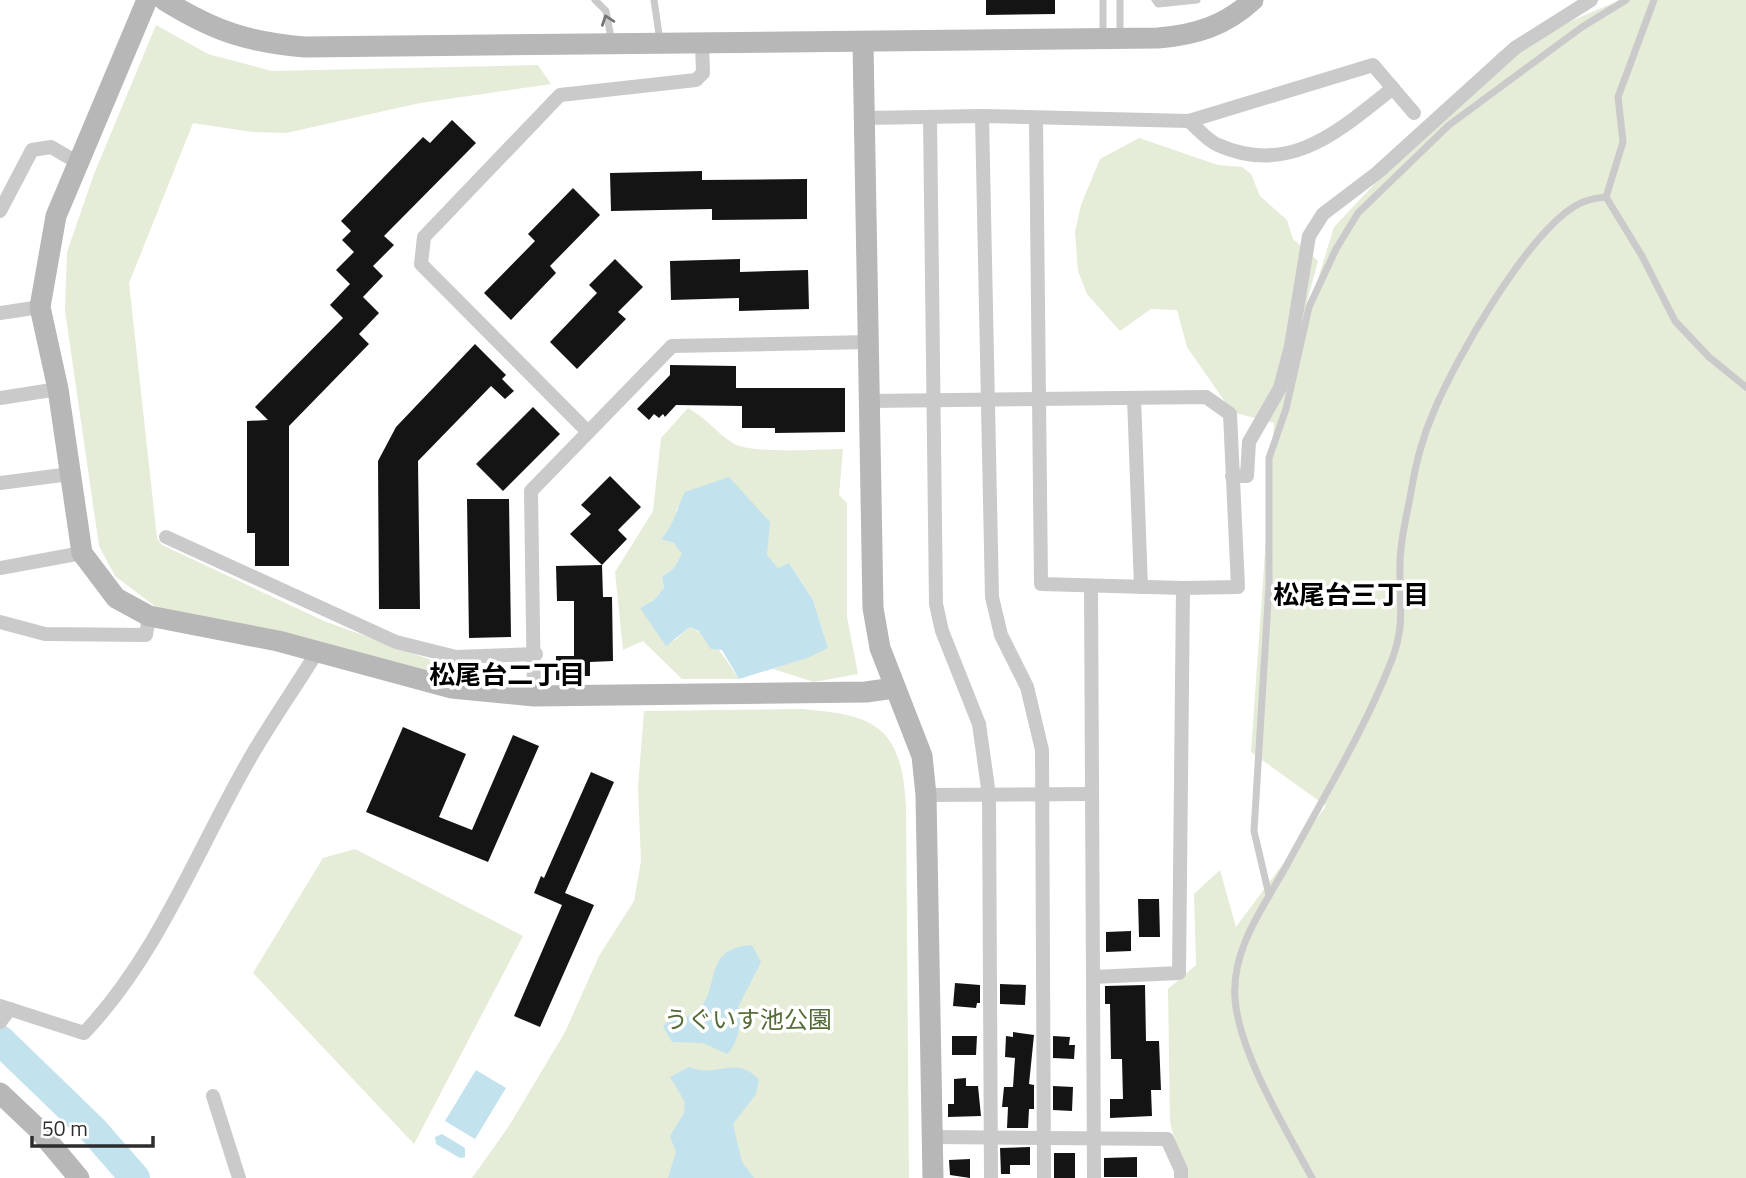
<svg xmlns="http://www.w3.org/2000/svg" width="1746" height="1178" viewBox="0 0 1746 1178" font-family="'Titillium Web','Noto Sans JP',sans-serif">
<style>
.green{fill:#e5ecd8}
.water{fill:#c2e2ee}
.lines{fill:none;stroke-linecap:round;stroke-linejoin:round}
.river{stroke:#c2e2ee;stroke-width:30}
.building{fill:#141414}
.lane{stroke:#cacaca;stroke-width:7}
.street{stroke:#cacaca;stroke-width:14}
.secondary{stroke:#b7b7b7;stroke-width:21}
.oneway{stroke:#747474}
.labels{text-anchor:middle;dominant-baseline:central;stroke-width:7;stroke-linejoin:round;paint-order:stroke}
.park-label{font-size:24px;fill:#556c36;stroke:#fff}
.neighbourhood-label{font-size:26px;font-weight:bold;fill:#000;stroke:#fff}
</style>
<rect width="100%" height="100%" fill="#fff"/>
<g class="green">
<path d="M 1620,0 L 1746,0 L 1746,1178 L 1185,1178 L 1170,1122 L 1168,989 L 1196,965 L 1194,894 L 1220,870 L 1236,927 L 1326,806 L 1251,752 L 1274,423 L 1232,412 L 1187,347 L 1177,310 L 1151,309 L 1120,331 L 1087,294 L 1078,271 L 1075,232 L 1081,205 L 1100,159 L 1139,138 L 1218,165 L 1242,167 L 1251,174 L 1260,196 L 1287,220 L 1293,239 L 1318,261 L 1282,395 L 1334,227 L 1499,52 Z"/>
<path d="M 156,25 L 208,54 L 272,71 L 538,65 L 551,84 L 420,103 L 286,133 L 252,132 L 193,123 L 129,283 L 157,538 L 162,545 L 324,621 L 456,669 L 453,677 L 156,607 L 115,576 L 99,546 L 65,311 L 67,252 L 94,174 Z"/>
<path d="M 688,408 C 706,418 715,431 731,442 C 747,455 819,449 843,449 L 839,495 L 847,503 L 847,617 L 858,674 L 814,682 L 773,669 L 828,648 L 813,600 L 790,564 L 778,568 L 767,555 L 766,539 L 677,508 L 675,523 L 661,539 L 674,543 L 683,553 L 674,568 L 662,577 L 664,588 L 654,600 L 640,608 L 674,641 L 690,627 C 715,638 724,658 739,679 L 682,679 L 643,641 L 623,650 L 615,572 L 653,511 L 661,438 Z"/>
<path d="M 802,709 C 875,715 902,726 906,807 L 909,1178 L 472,1178 L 509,1126 L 565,1032 L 599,956 L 634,901 L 641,861 L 638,788 L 644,711 Z"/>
<path d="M 355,849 L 523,936 L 414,1144 L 253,973 L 323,858 Z"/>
</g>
<g class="water">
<path d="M 729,477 L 770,522 L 767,555 L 778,568 L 789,563 L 813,600 L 828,648 L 807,658 L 739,679 L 722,650 L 711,649 L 699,631 L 690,627 L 666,646 L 640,608 L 654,600 L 664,588 L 662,577 L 674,568 L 682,554 L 674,543 L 661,539 C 675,524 676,510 685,492 Z"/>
<path d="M 752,945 L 761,962 L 738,1007 C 743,1019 738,1044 727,1054 L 703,1043 L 672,1042 L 663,1026 L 670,1020 C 736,1014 688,949 752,945 Z"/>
<path d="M 689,1067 C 717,1079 736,1054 759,1080 L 756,1094 L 733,1124 L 742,1162 L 754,1178 L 668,1178 L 676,1152 L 670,1136 L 684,1113 L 685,1102 L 670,1077 Z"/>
<path d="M 476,1070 L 506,1088 L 475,1139 L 445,1121 Z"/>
<path d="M 442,1134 L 465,1148 L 465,1157 L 460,1158 L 436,1144 L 435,1137 Z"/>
</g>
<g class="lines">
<path class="river" d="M 0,1040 L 94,1131 L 135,1178"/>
</g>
<g class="building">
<path d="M 986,0 L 1055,0 L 1055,14 L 986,15 Z"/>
<path d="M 452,120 L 476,143 L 384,236 L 394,245 L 373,266 L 383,276 L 363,297 L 379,313 L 359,334 L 369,344 L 289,426 L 289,566 L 255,566 L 255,533 L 247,533 L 247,421 L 268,420 L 255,407 L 343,318 L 330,305 L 350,284 L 336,270 L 354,252 L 342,240 L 351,231 L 341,221 L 423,137 L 430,143 Z"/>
<path d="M 702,171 L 702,180 L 807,179 L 807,219 L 712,220 L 712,209 L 611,211 L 610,173 Z"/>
<path d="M 573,188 L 600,215 L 550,266 L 556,273 L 511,320 L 484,293 L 535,241 L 528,234 Z"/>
<path d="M 615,259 L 643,287 L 618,312 L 626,319 L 577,369 L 550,342 L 597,293 L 589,285 Z"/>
<path d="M 740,259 L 740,272 L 808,270 L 809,309 L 739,311 L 739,298 L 671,300 L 670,261 Z"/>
<path d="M 475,344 L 506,375 L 502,379 L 514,391 L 505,399 L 491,386 L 418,461 L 420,609 L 379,609 L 378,461 L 396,427 Z"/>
<path d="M 670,365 L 736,366 L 736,388 L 845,388 L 845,432 L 775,433 L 775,428 L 742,428 L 742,406 L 676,405 L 665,417 L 663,414 L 659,418 L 654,414 L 649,420 L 637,409 L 670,375 Z"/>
<path d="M 533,407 L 560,434 L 503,491 L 476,464 Z"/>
<path d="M 610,476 L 641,507 L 618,530 L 627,539 L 602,565 L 570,534 L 591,514 L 581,505 Z"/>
<path d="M 467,499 L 509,499 L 511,637 L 469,638 Z"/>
<path d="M 602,565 L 603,597 L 612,597 L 613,661 L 590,662 L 590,676 L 578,676 L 578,680 L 556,680 L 556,656 L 574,656 L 574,601 L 557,601 L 556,566 Z"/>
<path d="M 403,727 L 466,754 L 439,817 L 472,830 L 513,735 L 539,746 L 488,862 L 366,812 Z"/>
<path d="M 591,772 L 614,782 L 565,893 L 594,905 L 540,1027 L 514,1016 L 562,905 L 534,893 L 541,876 L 544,878 Z"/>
<path d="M 1138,899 L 1159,899 L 1160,937 L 1139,937 Z"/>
<path d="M 1131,931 L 1131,951 L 1106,952 L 1106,932 Z"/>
<path d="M 955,983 L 980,985 L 980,1003 L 977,1003 L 976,1008 L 953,1006 Z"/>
<path d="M 1000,984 L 1026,985 L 1025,1005 L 1000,1004 Z"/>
<path d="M 1145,985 L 1146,1041 L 1159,1041 L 1161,1090 L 1151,1090 L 1152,1116 L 1110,1118 L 1110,1099 L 1123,1099 L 1122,1059 L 1111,1059 L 1110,1004 L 1105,1004 L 1105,986 Z"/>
<path d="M 1013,1032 L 1034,1035 L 1029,1084 L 1034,1085 L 1034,1109 L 1029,1109 L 1028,1128 L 1007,1128 L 1008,1107 L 1002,1107 L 1004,1087 L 1013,1087 L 1015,1058 L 1005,1057 L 1006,1036 L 1013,1037 Z"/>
<path d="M 952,1036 L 977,1036 L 976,1055 L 952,1055 Z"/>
<path d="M 1053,1036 L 1070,1037 L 1069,1045 L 1075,1045 L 1074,1059 L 1053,1058 Z"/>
<path d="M 966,1078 L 966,1086 L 978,1086 L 981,1116 L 948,1117 L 948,1104 L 954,1104 L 954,1079 Z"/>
<path d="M 1053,1086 L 1073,1087 L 1072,1111 L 1053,1110 Z"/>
<path d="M 1030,1147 L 1030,1165 L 1010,1165 L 1010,1174 L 1001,1174 L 1000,1148 Z"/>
<rect x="1054" y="1153" width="21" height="25"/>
<path d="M 1137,1157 L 1137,1177 L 1104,1177 L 1104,1158 Z"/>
<path d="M 970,1159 L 970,1178 L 950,1175 L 949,1160 Z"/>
</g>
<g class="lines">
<g class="lane">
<path d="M 595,0 L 606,11 L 612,43"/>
<path d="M 654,0 L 660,41"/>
<path d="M 1120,0 L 1120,34"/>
<path d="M 1155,0 L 1158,4 L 1197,0"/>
<path d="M 1654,0 L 1618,97 L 1623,142 L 1606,197 L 1642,256 L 1675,321 L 1709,357 L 1746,387"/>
<path d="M 1103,36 L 1103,0"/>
<path d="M 1269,895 L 1254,831 L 1269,585 L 1269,458 L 1286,409 L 1309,307 L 1336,249 L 1358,213 L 1449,125 L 1582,27 L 1626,0"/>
<path d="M 1312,1178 C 1286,1129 1239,1053 1235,999 C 1231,947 1266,904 1289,861 C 1324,796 1364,731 1391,662 C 1406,625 1399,602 1400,564 C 1400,540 1407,515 1411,492 C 1415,466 1423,436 1434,411 C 1456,358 1526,236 1575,206 C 1585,200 1594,198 1606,197"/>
</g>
<g class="street">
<path d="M 982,116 L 992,597 L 1001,635 L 1027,687 L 1042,750 L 1044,1178"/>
<path d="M 865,118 L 982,116 L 1189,121 L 1373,65 L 1414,113"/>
<path d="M 930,118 L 936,604 L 942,631 L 979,724 L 989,795 L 991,1178"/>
<path d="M 1036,118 L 1041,584 L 1183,588"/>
<path d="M 1189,121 C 1198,129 1208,141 1218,145 C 1290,177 1340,130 1393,88"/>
<path d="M 0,211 L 32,150 L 51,147 L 77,162"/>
<path d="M 0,313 L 40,307"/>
<path d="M 0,398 L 58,389"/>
<path d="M 1134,398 L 1141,587"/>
<path d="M 870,401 L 1206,397 L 1230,414 L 1238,587 L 1183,588 L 1179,973 L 1093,977"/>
<path d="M 588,432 L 421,264 L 424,237 L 560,95 L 696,80 L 703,73 L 702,42"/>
<path d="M 1232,476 L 1247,476 L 1249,442 L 1280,388 L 1291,346 L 1309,236 L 1323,214 L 1377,173 L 1515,48 L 1591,0"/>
<path d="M 0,483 L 70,474"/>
<path d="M 166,537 L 396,642 L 456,657 L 536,654"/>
<path d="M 0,568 L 82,553"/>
<path d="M 1091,586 L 1094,1178"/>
<path d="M 0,622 L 45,634 L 146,635 L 149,616"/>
<path d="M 534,696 L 531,491 L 672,346 L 869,342"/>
<path d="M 926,795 L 1092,794"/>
<path d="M 0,1006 L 84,1033 C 158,955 196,852 249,760 C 270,723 295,688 317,652"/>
<path d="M 0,1022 L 10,1009"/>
<path d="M 213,1096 L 239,1178"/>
<path d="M 932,1137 L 1167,1139 L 1181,1170 L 1181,1178"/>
</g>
<g class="secondary">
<path d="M 147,0 L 56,216 L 40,307 L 58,389 L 82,553 L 116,598 L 149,616 L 278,641 L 452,688 L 534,696 L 866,692 L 894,688"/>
<path d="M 164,0 C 214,31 247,42 305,47 L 1158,38 C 1195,35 1225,26 1253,0"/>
<path d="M 863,44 L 873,608 L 880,648 L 922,756 L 926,795 L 933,1178"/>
<path d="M 0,1093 L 37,1128 L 79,1178"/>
</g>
</g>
<defs><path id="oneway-chevron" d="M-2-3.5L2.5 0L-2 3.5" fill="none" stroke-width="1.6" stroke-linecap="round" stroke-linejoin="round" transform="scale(1.75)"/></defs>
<use class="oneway" href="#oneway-chevron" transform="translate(607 20) rotate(-109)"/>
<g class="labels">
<g class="park-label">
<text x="748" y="1019">うぐいす池公園</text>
</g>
<g class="neighbourhood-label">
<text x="1351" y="594">松尾台三丁目</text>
<text x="507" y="674">松尾台二丁目</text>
</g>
</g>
<path d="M32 1136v10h121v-10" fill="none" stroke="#2d2d2d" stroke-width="3.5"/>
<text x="42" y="1136" font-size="21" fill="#2d2d2d" stroke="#ffffff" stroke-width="5" paint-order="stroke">50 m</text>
</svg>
